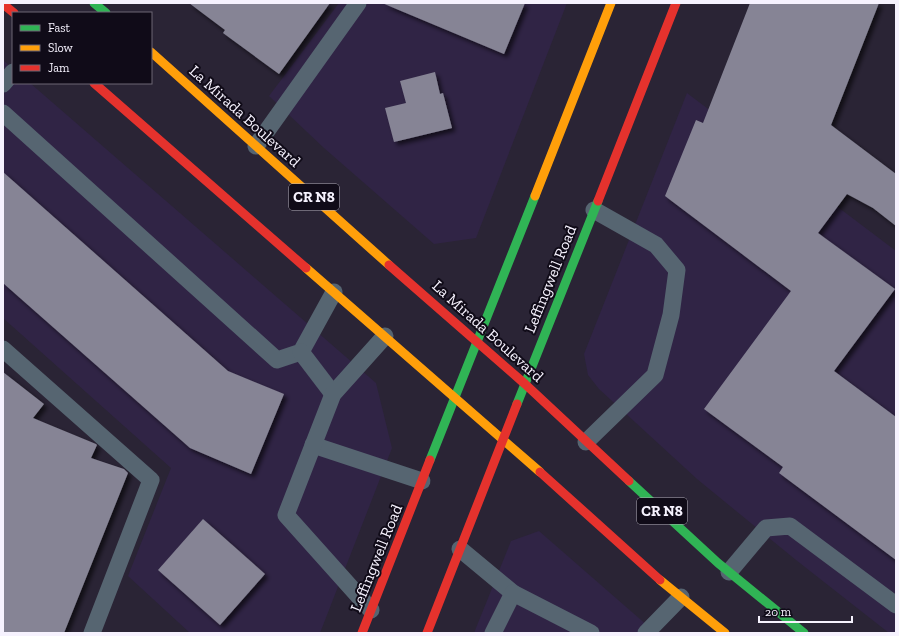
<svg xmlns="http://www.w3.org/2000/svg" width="899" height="636" viewBox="0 0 899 636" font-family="'Zilla Slab',serif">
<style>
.built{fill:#302445}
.building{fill:#868495;filter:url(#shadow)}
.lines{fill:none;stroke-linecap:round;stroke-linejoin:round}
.lane{stroke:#566571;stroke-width:17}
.fast{stroke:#30b455;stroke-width:9}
.slow{stroke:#ff9f0a;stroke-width:9}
.jam{stroke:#e5322d;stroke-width:9}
.labels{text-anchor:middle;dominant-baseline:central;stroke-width:4;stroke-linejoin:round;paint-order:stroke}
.shield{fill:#100b18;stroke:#b1adb9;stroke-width:1}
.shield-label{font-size:15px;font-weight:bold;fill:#f6f2fe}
.street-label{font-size:16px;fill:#f6f2fe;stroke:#100b18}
</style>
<defs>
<filter id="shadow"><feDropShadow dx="3.5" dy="3.5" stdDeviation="2" flood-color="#0009"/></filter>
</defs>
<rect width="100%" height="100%" fill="#2a2435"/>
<g class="built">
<path d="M 339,3 L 567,3 L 476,238 L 434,244 L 324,148 L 269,96 Z"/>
<path d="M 3,60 L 13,69 L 13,83 L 30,83 L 376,383 L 392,448 L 320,633 L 190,633 L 128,576 L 171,468 L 3,318 Z"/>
<path d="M 687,93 L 896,251 L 896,633 L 889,633 L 796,560 L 697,479 L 599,389 L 588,375 L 584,354 Z"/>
<path d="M 539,531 L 656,633 L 474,633 L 511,541 Z"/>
</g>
<g class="building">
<path d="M 189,3 L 330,3 L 279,74 L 223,33 L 225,30 Z"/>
<path d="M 382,3 L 525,3 L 504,54 Z"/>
<path d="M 750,3 L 879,3 L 831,125 L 896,174 L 896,226 L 873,208 L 847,194 L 818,233 L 895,289 L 834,371 L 896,417 L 896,560 L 779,473 L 783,467 L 704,409 L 791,291 L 665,196 L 696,120 L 703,123 Z"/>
<path d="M 435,72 L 440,94 L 443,93 L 452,128 L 394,142 L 385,108 L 406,103 L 400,81 Z"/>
<path d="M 3,172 L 228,371 L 284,394 L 251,474 L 190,448 L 3,283 Z"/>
<path d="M 3,372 L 44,404 L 33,418 L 96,444 L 97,445 L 91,458 L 124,469 L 128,473 L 64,633 L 3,633 Z"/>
<path d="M 203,519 L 265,574 L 220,625 L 158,570 Z"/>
</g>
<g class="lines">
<g class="lane">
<path d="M 3,84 L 13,72"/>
<path d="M 3,113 L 277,360 L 301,352 L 334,292"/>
<path d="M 256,146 L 358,3"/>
<path d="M 3,349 L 151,480 L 92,633"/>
<path d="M 301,352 L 333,394"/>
<path d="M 586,442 L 655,375 L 671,315 L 677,270 L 656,245 L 594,210"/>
<path d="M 313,445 L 422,481"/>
<path d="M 460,549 L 513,593"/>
<path d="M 729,572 L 766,528 L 790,526 L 896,605"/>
<path d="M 371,610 L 286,515 L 333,394 L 385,336"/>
<path d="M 493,633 L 513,593 L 591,633"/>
<path d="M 646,633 L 681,597"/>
</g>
<g class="fast">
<path d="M 94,3 L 106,13"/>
<path d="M 517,404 L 598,201"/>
<path d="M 430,460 L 535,196"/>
<path d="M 629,481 L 718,563 L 804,633"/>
</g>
<g class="slow">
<path d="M 151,52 L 389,265"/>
<path d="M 535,196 L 611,3"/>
<path d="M 306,268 L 540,472"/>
<path d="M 660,580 L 725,633"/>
</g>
<g class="jam">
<path d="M 3,4 L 14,13"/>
<path d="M 94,83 L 306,268"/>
<path d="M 598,201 L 676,3"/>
<path d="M 389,265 L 525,384 L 629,481"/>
<path d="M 540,472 L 660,580"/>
<path d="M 362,633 L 430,460"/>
<path d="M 427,633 L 517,404"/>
</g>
</g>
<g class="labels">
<g class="shield">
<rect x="289" y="184" width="50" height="26" rx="3"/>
<rect x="637" y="498" width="50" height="26" rx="3"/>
</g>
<g class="shield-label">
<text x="314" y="197">CR N8</text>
<text x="662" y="511">CR N8</text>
</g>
<g class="street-label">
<text transform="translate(245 116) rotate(42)">La Mirada Boulevard</text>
<text transform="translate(550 279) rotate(-68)">Leffingwell Road</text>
<text transform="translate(488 331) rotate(42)">La Mirada Boulevard</text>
<text transform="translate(376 558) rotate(-68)">Leffingwell Road</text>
</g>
</g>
<rect width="899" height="636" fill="none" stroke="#f6f2fe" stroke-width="8"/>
<rect x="12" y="12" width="140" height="72" fill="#100b18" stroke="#6c6774"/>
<rect x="20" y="25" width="20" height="6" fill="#30b455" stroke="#6c6774"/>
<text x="48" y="32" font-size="12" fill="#f6f2fe">Fast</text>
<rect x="20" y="45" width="20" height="6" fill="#ff9f0a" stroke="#6c6774"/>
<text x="48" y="52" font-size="12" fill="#f6f2fe">Slow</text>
<rect x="20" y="65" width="20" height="6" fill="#e5322d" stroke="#6c6774"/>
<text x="48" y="72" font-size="12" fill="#f6f2fe">Jam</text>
<path d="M759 616v6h93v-6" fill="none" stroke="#f6f2fe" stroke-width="2"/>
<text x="765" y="616" font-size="12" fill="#f6f2fe" stroke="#100b18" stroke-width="3" paint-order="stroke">20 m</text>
</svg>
